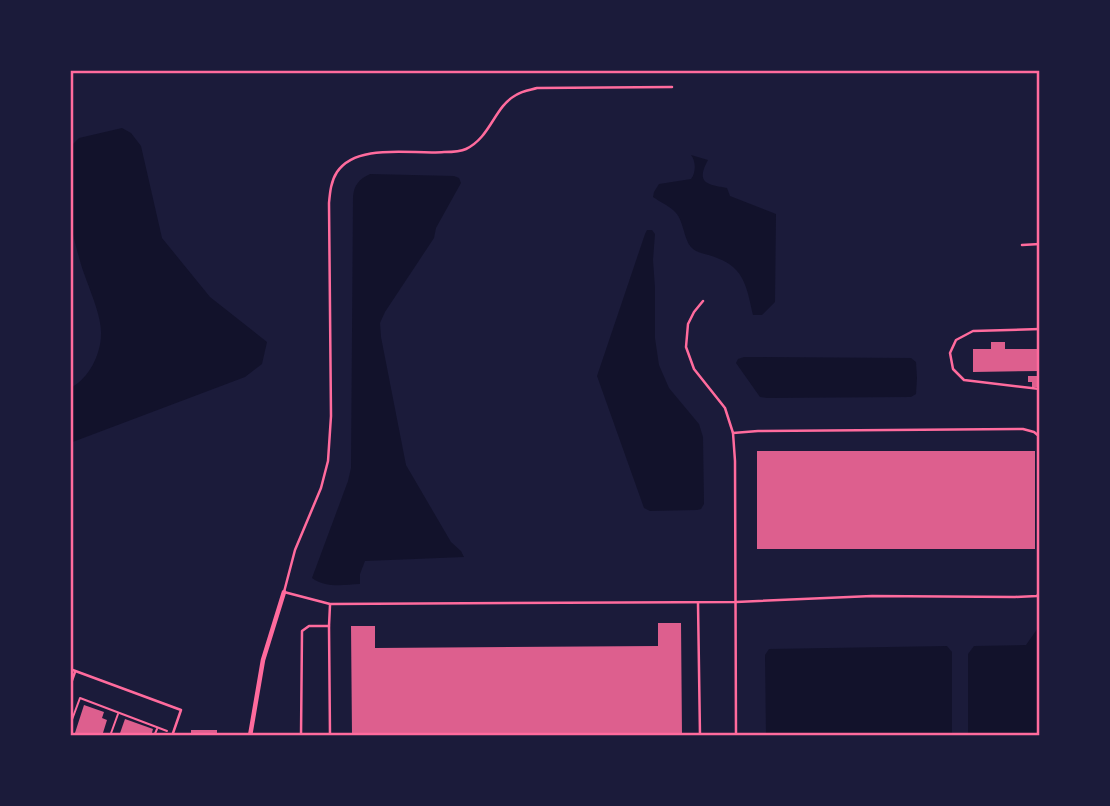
<svg xmlns="http://www.w3.org/2000/svg" width="1110" height="806" viewBox="0 0 1110 806" font-family="Signika,sans-serif">
<style>
.water{fill:#12122b}
.building{fill:#dd5f8e}
.lines{fill:none;stroke-linecap:round;stroke-linejoin:round}
.path{stroke:#ff6b9d;stroke-width:2}
.service{stroke:#ff6b9d;stroke-width:2.5}
.minor{stroke:#ff6b9d;stroke-width:4.5}
.neatline{fill:none;stroke:#ff6b9d;stroke-width:2.5}
</style>
<rect width="100%" height="100%" fill="#1b1b3a"/>
<g class="water">
<path d="M 122,128 L 131,133 L 141,146 L 162,238 L 210,297 L 267,342 L 262,364 L 245,377 L 70,443 L 70,388 C 89,379 101,354 101,334 C 102,314 85,280 80,261 C 76,247 72,232 70,218 C 67,195 70,170 70,147 L 79,138 Z"/>
<path d="M 691,155 L 708,160 C 695,184 708,184 727,188 L 730,196 L 776,214 L 775,302 L 762,315 L 753,315 C 747,289 745,268 717,258 C 709,254 698,254 692,248 C 684,241 684,222 676,213 C 670,206 660,202 653,197 L 654,192 L 659,184 L 691,179 C 696,173 696,161 691,155 Z"/>
<path d="M 370,174 L 454,176 L 459,178 L 461,183 L 436,228 L 434,238 L 385,312 L 380,323 L 381,337 L 406,465 L 451,542 L 461,551 L 464,557 L 365,561 L 360,574 L 360,584 C 343,585 325,588 312,578 L 348,481 L 351,468 L 353,197 C 354,185 359,179 370,174 Z"/>
<path d="M 647,230 L 652,230 L 655,234 L 653,260 L 655,288 L 655,338 L 659,365 L 669,388 L 699,424 L 703,437 L 704,504 L 701,509 L 697,510 L 650,511 L 644,508 L 597,376 L 645,234 Z"/>
<path d="M 744,357 L 911,358 L 916,362 L 917,378 L 916,394 L 911,397 L 767,398 L 760,397 L 736,363 L 738,359 Z"/>
<path d="M 1040,625 L 1040,736 L 968,736 L 968,654 L 974,646 L 1026,645 Z"/>
<path d="M 947,646 L 952,652 L 952,736 L 766,736 L 765,655 L 769,649 Z"/>
</g>
<g class="building">
<path d="M 991,342 L 1005,342 L 1005,349 L 1040,349 L 1040,371 L 973,372 L 973,349 L 991,349 Z"/>
<path d="M 1028,376 L 1040,376 L 1040,387 L 1032,387 L 1032,382 L 1028,382 Z"/>
<rect x="757" y="451" width="278" height="98"/>
<path d="M 658,623 L 681,623 L 682,736 L 352,736 L 351,626 L 375,626 L 375,648 L 658,646 Z"/>
<path d="M 84,705 L 104,712 L 102,718 L 107,720 L 102,736 L 74,736 Z"/>
<path d="M 125,719 L 153,729 L 151,736 L 119,736 Z"/>
<rect x="191" y="730" width="26" height="6"/>
</g>
<g class="lines">
<g class="path">
<path d="M 70,725 L 80,698 L 167,731"/>
<path d="M 110,736 L 118,714"/>
<path d="M 154,736 L 157,729"/>
</g>
<g class="service">
<path d="M 672,87 L 537,88 C 530,90 522,91 516,95 C 494,107 491,137 466,149 C 460,152 451,152 444,152 C 414,155 357,142 337,172 C 331,181 330,192 329,203 L 331,416 L 328,461 L 321,488 L 295,550 L 284,592 L 330,604 L 736,602 L 872,596 L 1015,597 L 1037,596 L 1040,592"/>
<path d="M 1022,245 L 1040,244"/>
<path d="M 703,301 L 694,312 L 688,324 L 686,347 L 694,369 L 725,408 L 733,433 L 735,461 L 736,736"/>
<path d="M 1040,329 L 973,331 L 956,340 L 950,353 L 953,369 L 964,380 L 1040,389"/>
<path d="M 733,433 L 758,431 L 1023,429 L 1034,432 L 1040,437"/>
<path d="M 698,603 L 700,736"/>
<path d="M 329,626 L 330,736"/>
<path d="M 70,669 L 181,710 L 172,736"/>
<path d="M 70,686 L 75,672"/>
<path d="M 301,736 L 302,631 L 309,626 L 329,626 L 330,605"/>
</g>
<path class="minor" d="M 250,736 L 263,660 L 284,592"/>
</g>
<rect width="1110" height="806" fill="none" stroke="#1b1b3a" stroke-width="144"/>
<rect x="72" y="72" width="966" height="662" class="neatline"/>
</svg>
